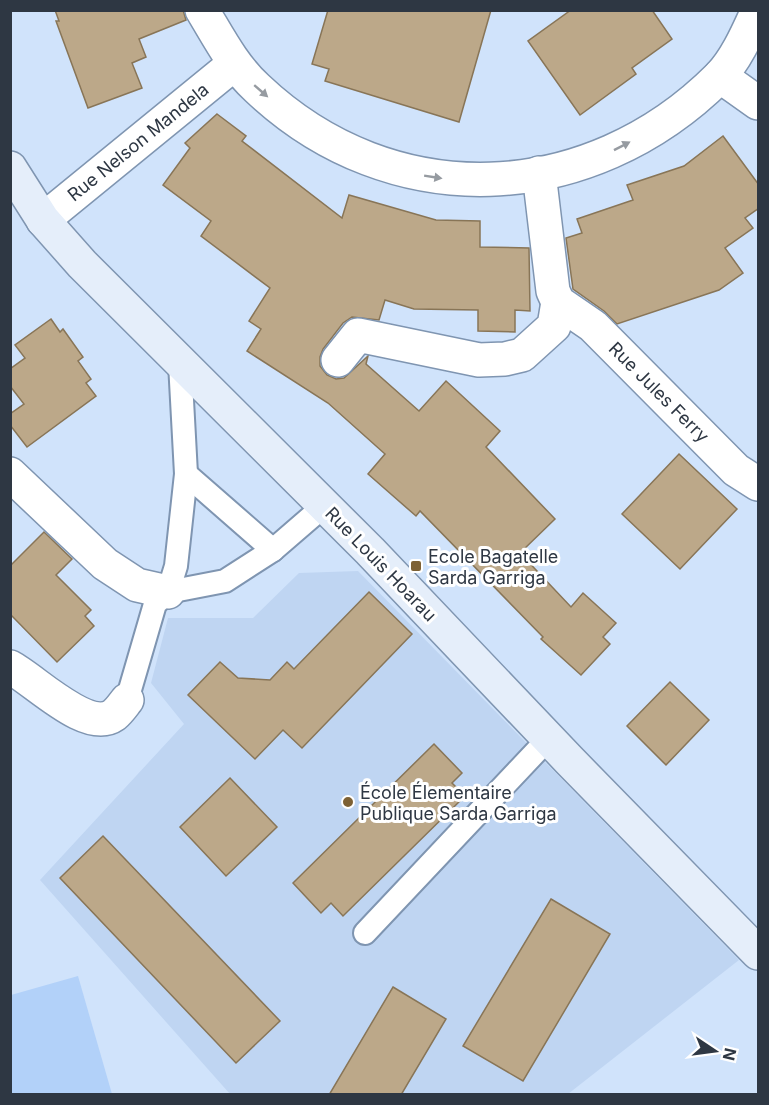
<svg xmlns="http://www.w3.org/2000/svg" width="769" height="1105" viewBox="0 0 769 1105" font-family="Inter,sans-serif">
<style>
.built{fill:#bfd5f2}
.grass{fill:#b2d1f9}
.building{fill:#bca889;stroke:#887557;stroke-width:1.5}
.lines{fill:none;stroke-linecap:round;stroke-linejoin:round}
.service-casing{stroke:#7f95b1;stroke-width:26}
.minor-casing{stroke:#7f95b1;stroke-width:36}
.secondary-casing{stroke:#7f95b1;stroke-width:36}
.service{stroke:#fff;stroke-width:22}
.minor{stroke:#fff;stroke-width:33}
.secondary{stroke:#e5eefa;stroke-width:33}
.oneway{fill:#969ba1}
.poi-dot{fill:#7d6134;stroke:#fff;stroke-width:2}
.labels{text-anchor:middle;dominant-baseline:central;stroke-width:6;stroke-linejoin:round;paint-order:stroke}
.street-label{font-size:18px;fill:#2e3743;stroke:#fff}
.poi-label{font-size:18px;fill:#2e3743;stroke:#fff;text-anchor:start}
</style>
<rect width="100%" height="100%" fill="#d0e3fb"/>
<path class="built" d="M 358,571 L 739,960 L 568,1094 L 230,1094 L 40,880 L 184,724 L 151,683 L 168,618 L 253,618 L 299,573 Z"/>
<path class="grass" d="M 78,976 L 112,1094 L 11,1094 L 11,995 Z"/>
<g class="building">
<path d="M 55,10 L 183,10 L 186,20 L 139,39 L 146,57 L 132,63 L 142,88 L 88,108 L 56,21 L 59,21 Z"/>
<path d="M 328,10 L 491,10 L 459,122 L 325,81 L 329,69 L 312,64 Z"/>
<path d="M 571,10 L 652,10 L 672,39 L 632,68 L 636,74 L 580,115 L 528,41 Z"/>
<path d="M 217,114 L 246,136 L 242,141 L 342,218 L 349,195 L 436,220 L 480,221 L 480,247 L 529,248 L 530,311 L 515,310 L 515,332 L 478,331 L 478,310 L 414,309 L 385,300 L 379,320 L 352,317 L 343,323 L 323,349 L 320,357 L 320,366 L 327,375 L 336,379 L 344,378 L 368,356 L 366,364 L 419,411 L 446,381 L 500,431 L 486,447 L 555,519 L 520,553 L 571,607 L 583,593 L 616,623 L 603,637 L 610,644 L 581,675 L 541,639 L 543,637 L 420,511 L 416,516 L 368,474 L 385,454 L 328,403 L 247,351 L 261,329 L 249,321 L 270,288 L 201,236 L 211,221 L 163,185 L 190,148 L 185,143 Z"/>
<path d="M 723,136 L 759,185 L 759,208 L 745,218 L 753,228 L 725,248 L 743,273 L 719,290 L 617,324 L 604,311 L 573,289 L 566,238 L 582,233 L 577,219 L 633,200 L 627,185 L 684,166 Z"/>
<path d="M 51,319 L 60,332 L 63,329 L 83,357 L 78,361 L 91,379 L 86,383 L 96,396 L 27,447 L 10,425 L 10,414 L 24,404 L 10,386 L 10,369 L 25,358 L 15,345 Z"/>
<path d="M 679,454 L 737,509 L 680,569 L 622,514 Z"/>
<path d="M 44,532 L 72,559 L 56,575 L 91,610 L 85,616 L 94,626 L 57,662 L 10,614 L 10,566 Z"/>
<path d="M 369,592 L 412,634 L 302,748 L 283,730 L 255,759 L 188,695 L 220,662 L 238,678 L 270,680 L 287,662 L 294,669 Z"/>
<path d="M 670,682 L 709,720 L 666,765 L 627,726 Z"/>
<path d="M 434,744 L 462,773 L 452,783 L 465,796 L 343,916 L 331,903 L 321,913 L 293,883 Z"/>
<path d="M 230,778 L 277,827 L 226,876 L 180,827 Z"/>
<path d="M 103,836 L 280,1021 L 236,1063 L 60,878 Z"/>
<path d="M 551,899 L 610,934 L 523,1081 L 463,1046 Z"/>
<path d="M 393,987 L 446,1019 L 401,1095 L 329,1095 Z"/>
</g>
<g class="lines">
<defs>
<g id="service">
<path d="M 186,474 L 273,550"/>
<path d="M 168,592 L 225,581 L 273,550 L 324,506"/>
<path d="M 127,700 L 155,604 L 168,592 L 176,566 L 186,474 L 180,363"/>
<path d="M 365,933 L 548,739"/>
</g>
<g id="minor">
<path d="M 202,10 C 219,38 233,66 257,88 C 392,216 589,207 719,77 C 736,60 748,32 758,10"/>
<path d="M 720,76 L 758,103"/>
<path d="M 539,173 L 553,291 L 558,302 L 593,326 L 736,470 L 758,484"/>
<path d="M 43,220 L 234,64"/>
<path d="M 338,360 L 358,335 L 479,360 L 505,359 L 522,355 L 554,326 L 558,302"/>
<path d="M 10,474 L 105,564 L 137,585 L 168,592"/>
<path d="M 10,667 C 35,680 87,734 114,715 C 119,711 123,705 127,700"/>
</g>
<path id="secondary" d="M 10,168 L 43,220 L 82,264 L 370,551 L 569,760 L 758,953"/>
</defs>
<use href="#service" class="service-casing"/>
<use href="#minor" class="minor-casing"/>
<use href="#secondary" class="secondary-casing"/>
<use href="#service" class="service"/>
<use href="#minor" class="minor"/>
<use href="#secondary" class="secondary"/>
</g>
<defs><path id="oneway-solid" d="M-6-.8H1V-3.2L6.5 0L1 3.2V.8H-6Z" transform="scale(1.5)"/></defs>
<g class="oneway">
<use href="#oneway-solid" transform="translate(261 91) rotate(41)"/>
<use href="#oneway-solid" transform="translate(622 146) rotate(-27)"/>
<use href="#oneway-solid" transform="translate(433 177) rotate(9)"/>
</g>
<g class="poi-dot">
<rect x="410" y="560" width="12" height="12" rx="3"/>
<circle cx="348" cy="802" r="6"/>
</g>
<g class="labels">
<g class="street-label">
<text transform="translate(138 142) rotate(-39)">Rue Nelson Mandela</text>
<text transform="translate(659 392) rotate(45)">Rue Jules Ferry</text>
<text transform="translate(381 564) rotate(46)">Rue Louis Hoarau</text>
</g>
<g class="poi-label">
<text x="428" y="556">Ecole Bagatelle<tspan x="428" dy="21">Sarda Garriga</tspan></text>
<text x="360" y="792">École Élementaire<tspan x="360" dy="21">Publique Sarda Garriga</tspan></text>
</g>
</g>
<rect width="769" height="1105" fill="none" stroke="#2e3743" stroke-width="24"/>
<g transform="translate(715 1051) rotate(103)" stroke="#ffffff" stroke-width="4.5" paint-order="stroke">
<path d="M0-4.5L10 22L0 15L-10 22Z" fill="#2e3743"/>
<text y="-9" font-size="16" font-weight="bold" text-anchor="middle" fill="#2e3743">N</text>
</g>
</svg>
